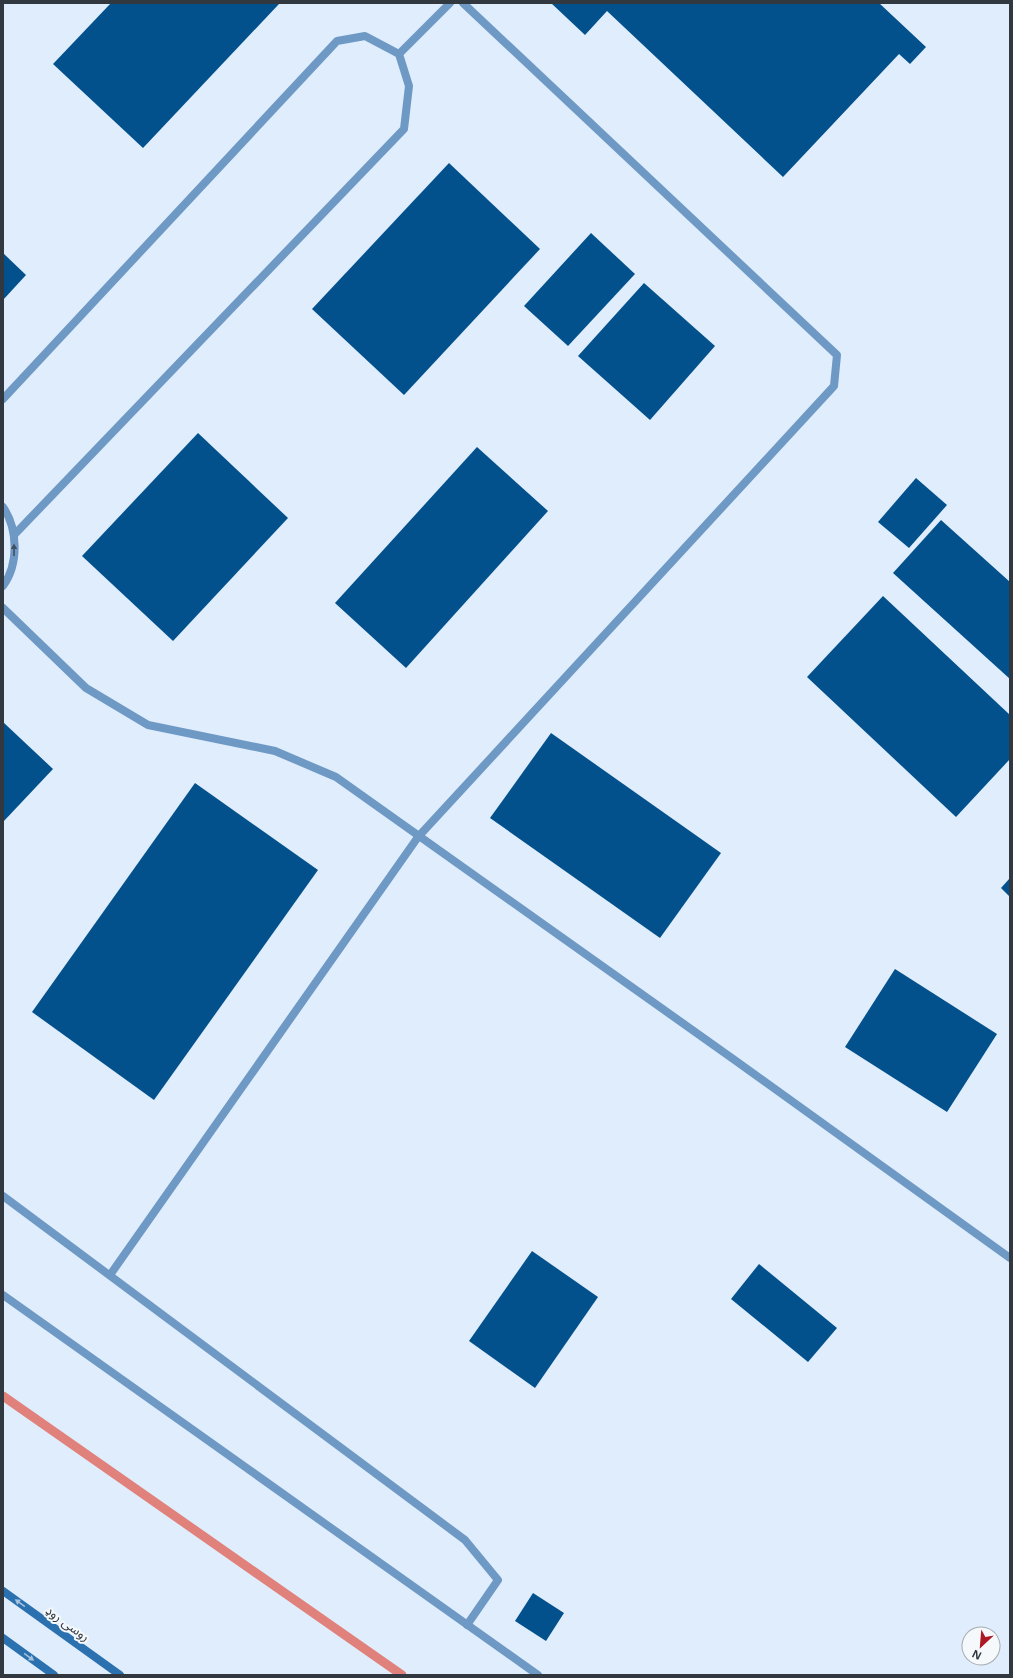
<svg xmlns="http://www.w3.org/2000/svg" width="1013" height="1678" viewBox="0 0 1013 1678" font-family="'Noto Sans','Noto Sans Arabic',sans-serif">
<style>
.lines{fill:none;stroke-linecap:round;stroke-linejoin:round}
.stream{stroke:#e0817b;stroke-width:9}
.building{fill:#03518c}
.lane{stroke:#6f99c5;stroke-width:8}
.secondary{stroke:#2b70af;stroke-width:8}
.oneway{fill:#405060}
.oneway2{fill:#a4c2dd}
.labels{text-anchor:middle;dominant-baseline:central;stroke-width:4;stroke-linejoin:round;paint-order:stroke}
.street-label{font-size:13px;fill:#31383f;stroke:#f5f9fc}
</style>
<rect width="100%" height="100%" fill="#dfedfc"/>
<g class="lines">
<path class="stream" d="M 3,1396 L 402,1675"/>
</g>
<g class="building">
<path d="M 111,3 L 278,3 L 279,4 L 143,148 L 53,64 Z"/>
<path d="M 551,3 L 879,3 L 926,47 L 910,64 L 899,54 L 783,177 L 607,11 L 585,35 Z"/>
<path d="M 449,163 L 540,249 L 404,395 L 312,309 Z"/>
<path d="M 591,233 L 635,274 L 568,346 L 524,306 Z"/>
<path d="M 3,253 L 26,275 L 3,300 Z"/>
<path d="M 644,283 L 715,346 L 650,420 L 578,356 Z"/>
<path d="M 198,433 L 288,518 L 173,641 L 82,556 Z"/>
<path d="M 477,447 L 548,511 L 406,668 L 335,603 Z"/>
<path d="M 916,478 L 947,505 L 909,548 L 878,522 Z"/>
<path d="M 941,520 L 1010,582 L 1010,679 L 893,573 Z"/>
<path d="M 883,596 L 1010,715 L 1010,759 L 956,817 L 807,677 Z"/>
<path d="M 3,722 L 53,769 L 3,822 Z"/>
<path d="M 551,733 L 721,853 L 660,938 L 490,818 Z"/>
<path d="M 195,783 L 318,870 L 154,1100 L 32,1012 Z"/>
<path d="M 1010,878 L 1010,897 L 1001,888 Z"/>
<path d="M 895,969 L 997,1034 L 947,1112 L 845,1047 Z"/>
<path d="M 532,1251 L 598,1297 L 535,1388 L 469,1341 Z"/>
<path d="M 759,1264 L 837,1328 L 808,1362 L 731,1299 Z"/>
<path d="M 533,1593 L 564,1613 L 546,1641 L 515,1621 Z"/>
</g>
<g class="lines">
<g class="lane">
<path d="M 399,54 L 450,3"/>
<path d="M 3,399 L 337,41 L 365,36 L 399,54 L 409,86 L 404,129 L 14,535"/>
<path d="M 3,507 C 18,529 19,564 3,586"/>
<path d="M 3,608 L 86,688 L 148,725 L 275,751 L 336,777 L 736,1061 L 1010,1258"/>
<path d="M 3,1196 L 465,1540 L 498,1580 L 467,1625"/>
<path d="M 110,1275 L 418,837 L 834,386 L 837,355 L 463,3"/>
<path d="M 3,1295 L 538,1675"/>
</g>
<g class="secondary">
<path d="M 3,1591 L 120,1675"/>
<path d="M 3,1638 L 54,1675"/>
</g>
</g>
<defs><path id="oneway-solid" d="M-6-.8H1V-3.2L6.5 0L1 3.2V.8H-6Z"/></defs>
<use class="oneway" href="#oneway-solid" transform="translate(14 550) rotate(-90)"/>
<g class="oneway2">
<use href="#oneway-solid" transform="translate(20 1603) rotate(-144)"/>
<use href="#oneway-solid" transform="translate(29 1657) rotate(36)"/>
</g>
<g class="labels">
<g class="street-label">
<text transform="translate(68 1623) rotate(36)">روسی روډ</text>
</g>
</g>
<rect width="1013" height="1678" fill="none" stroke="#31383f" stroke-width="8"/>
<g transform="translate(981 1646) rotate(206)"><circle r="19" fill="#f5f9fc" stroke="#a7acb0"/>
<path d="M0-3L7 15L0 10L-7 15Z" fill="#ac1824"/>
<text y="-6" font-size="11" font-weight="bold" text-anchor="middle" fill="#31383f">N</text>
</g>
</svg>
